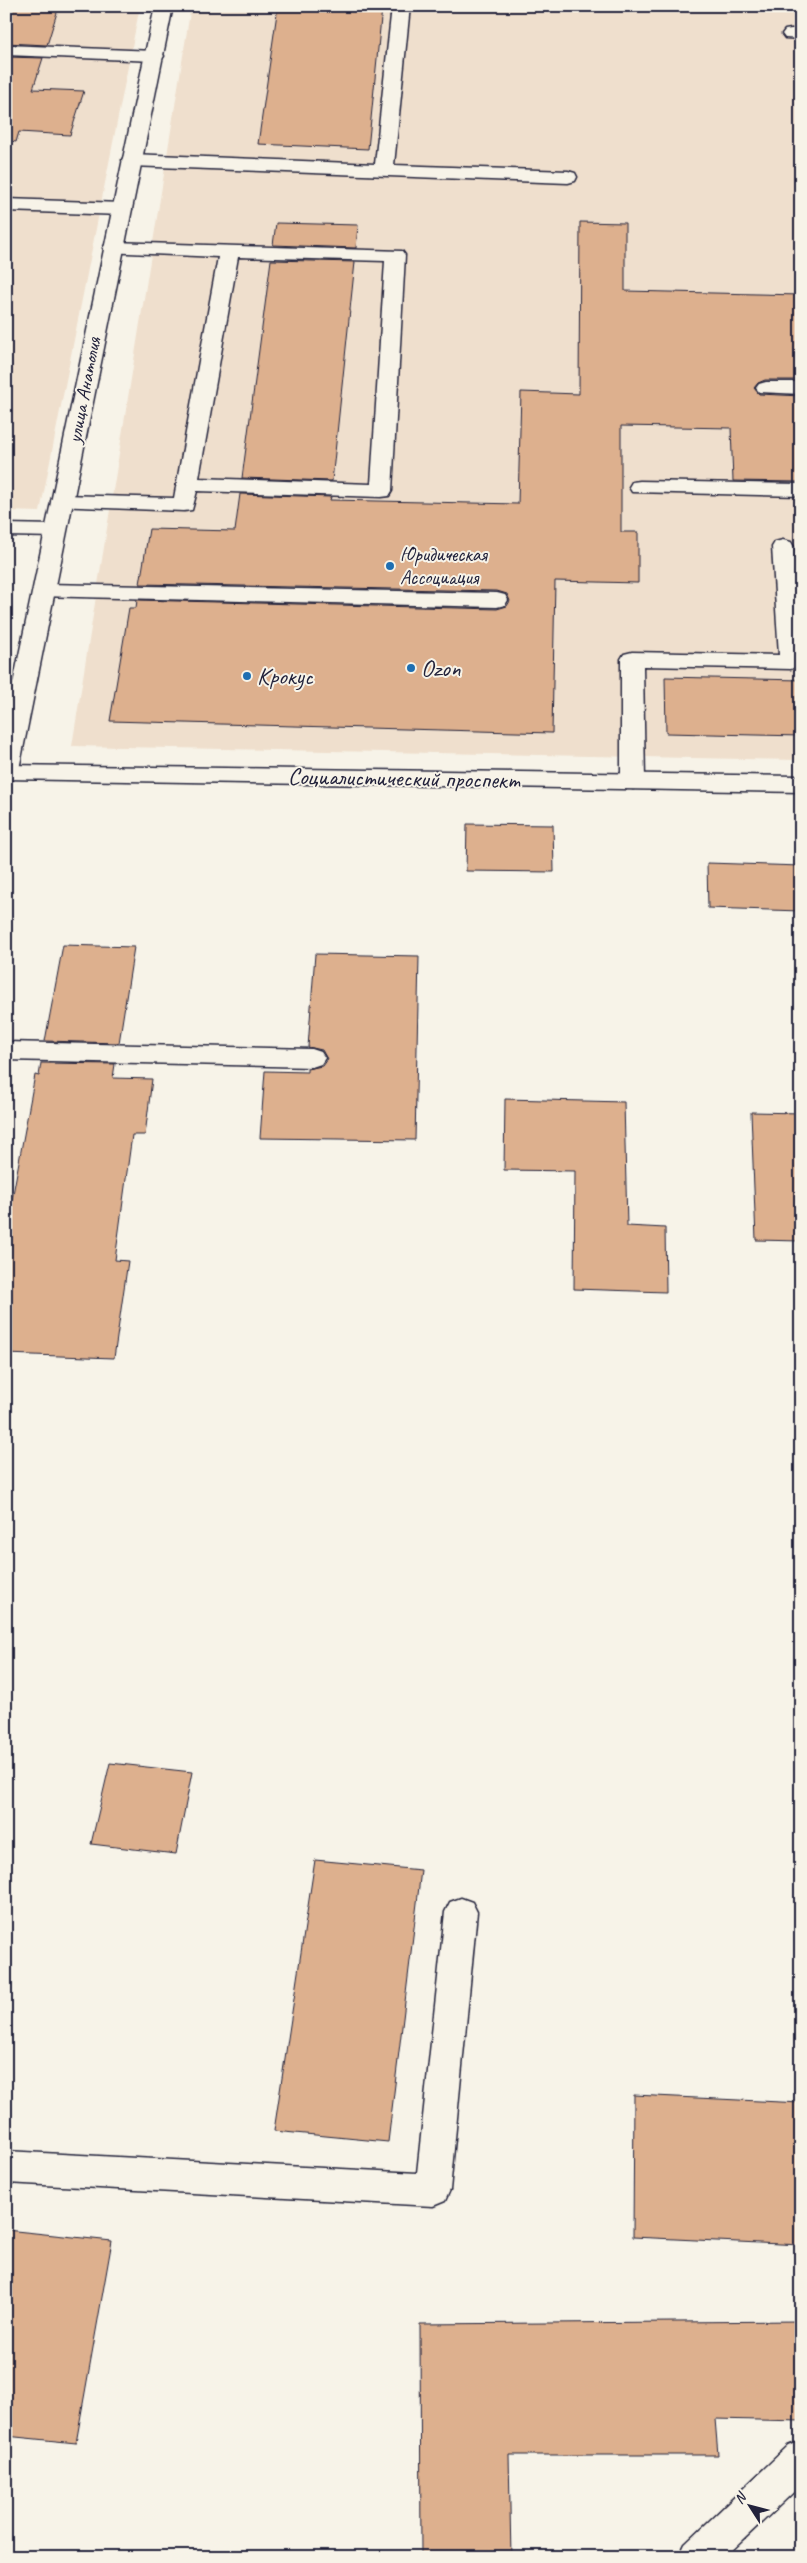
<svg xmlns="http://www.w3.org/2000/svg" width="807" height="2563" viewBox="0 0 807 2563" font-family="Caveat,sans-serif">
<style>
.built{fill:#efdfcd}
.building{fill:#ddb08e;stroke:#22223b}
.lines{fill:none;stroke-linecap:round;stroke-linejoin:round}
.lane-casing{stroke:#22223b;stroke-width:3}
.street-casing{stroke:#22223b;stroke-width:3}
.secondary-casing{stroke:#22223b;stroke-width:3}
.lane{fill:#f7f3e8;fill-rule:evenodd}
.street{fill:#f7f3e8;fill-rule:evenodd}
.secondary{fill:#f7f3e8;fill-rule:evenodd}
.poi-dot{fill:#1f6fb2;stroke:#f7f3e8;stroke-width:2}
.labels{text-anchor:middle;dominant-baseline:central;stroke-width:4;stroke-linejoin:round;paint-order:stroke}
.far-street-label{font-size:20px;fill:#22223b;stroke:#f7f3e8}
.far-poi-label{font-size:20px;fill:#22223b;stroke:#f7f3e8;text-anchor:start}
.poi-label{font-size:24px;fill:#22223b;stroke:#f7f3e8;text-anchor:start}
.street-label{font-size:24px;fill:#22223b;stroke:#f7f3e8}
</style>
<rect width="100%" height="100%" fill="#f7f3e8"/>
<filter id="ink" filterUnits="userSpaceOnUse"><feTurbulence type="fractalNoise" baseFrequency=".02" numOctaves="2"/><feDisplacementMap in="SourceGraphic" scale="10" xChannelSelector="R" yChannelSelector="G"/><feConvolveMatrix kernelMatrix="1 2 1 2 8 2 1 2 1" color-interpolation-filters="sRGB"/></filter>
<g filter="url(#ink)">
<g class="built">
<path d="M 6,6 L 140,6 L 40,512 L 6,511 Z"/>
<path d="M 191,6 L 801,6 L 801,760 L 72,746 Z"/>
</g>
<g class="building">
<path d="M 6,6 L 59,6 L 47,45 L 6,43 Z"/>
<path d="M 278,6 L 382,8 L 368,149 L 258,144 Z"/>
<path d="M 6,57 L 43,58 L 33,89 L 84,91 L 70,135 L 19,132 L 16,142 L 6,140 Z"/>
<path d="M 580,222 L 625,223 L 625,291 L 801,295 L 801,380 L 765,380 L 758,383 L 754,388 L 759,394 L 801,396 L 801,482 L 733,481 L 731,428 L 621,426 L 621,532 L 638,532 L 638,583 L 555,581 L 552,733 L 110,721 L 129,608 L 136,608 L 137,600 L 497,609 L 507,606 L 510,601 L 507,594 L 497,591 L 140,584 L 149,529 L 235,531 L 240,494 L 331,497 L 330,500 L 518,504 L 521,392 L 579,394 Z"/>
<path d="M 276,223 L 358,225 L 356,248 L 273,245 Z"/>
<path d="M 271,260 L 355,262 L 332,481 L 242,478 Z"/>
<path d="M 665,677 L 801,680 L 801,736 L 666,733 Z"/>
<path d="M 467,824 L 553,825 L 554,872 L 466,871 Z"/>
<path d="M 707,863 L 801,866 L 801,911 L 708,908 Z"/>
<path d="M 63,945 L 134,947 L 119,1043 L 45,1041 Z"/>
<path d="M 315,954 L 419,956 L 415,1140 L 260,1138 L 265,1071 L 307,1072 L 307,1069 L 322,1066 L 327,1059 L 322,1050 L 308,1047 Z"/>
<path d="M 41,1063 L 115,1064 L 113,1078 L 152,1079 L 145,1135 L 132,1135 L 115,1260 L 128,1261 L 114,1358 L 6,1354 L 6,1232 L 35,1075 L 39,1076 Z"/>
<path d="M 505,1099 L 624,1102 L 627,1226 L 665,1228 L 666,1292 L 574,1289 L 575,1171 L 504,1170 Z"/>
<path d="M 751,1112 L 801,1113 L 801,1241 L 756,1240 Z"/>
<path d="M 110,1763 L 192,1772 L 176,1854 L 91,1844 Z"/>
<path d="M 315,1860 L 421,1870 L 388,2142 L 274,2131 Z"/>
<path d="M 634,2095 L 801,2103 L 801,2245 L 633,2237 Z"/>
<path d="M 6,2230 L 112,2241 L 76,2443 L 6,2436 Z"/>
<path d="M 801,2321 L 801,2421 L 715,2419 L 718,2455 L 509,2455 L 511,2557 L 421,2557 L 420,2324 Z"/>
</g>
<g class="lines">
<defs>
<g id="lane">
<path d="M 392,6 L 410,6 L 394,165 L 568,171 L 575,173 L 577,177 L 575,181 L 568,183 L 131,166 L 124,164 L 122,160 L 124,156 L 131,154 L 375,164 Z"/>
<path d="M 791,29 L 801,29 L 801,39 L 785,38 L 782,34 L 785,30 Z"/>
<path d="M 6,45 L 155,51 L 161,52 L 164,56 L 161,60 L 155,61 L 6,55 Z"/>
<path d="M 6,199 L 122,203 L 129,205 L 132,209 L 129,213 L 122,215 L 6,211 Z"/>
<path d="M 113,242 L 402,251 L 405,255 L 392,491 L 389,496 L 381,497 L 197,491 L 192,510 L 184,511 L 54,506 L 51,501 L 54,496 L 62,495 L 174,498 L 218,257 L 106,252 L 103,248 L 106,244 ZM 238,257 L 385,261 L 371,484 L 199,478 Z"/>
<path d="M 766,382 L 801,382 L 801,394 L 759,392 L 756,388 L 759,384 Z"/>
<path d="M 640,481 L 801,484 L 801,496 L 632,492 L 629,487 L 632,482 Z"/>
<path d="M 6,524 L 55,525 L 63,526 L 66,531 L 63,536 L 55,537 L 6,536 Z"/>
<path d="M 783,540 L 791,542 L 794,547 L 801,664 L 791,669 L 643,666 L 645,781 L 641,786 L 633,789 L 625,786 L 621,781 L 621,659 L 624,654 L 632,652 L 779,655 L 772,547 L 775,542 Z"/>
<path d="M 45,584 L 497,593 L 505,595 L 508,600 L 505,605 L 497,607 L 37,596 L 34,591 L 37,586 Z"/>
<path d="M 6,1042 L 312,1049 L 321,1052 L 325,1058 L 321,1064 L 312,1067 L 6,1060 Z"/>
<path d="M 461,1898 L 472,1902 L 477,1912 L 450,2190 L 445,2201 L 433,2206 L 6,2183 L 6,2151 L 417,2173 L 445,1912 L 450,1902 Z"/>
<path d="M 801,2441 L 801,2485 L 725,2557 L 679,2557 L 685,2544 L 788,2446 Z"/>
</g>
<path id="street" d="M 155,6 L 173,6 L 18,774 L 14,779 L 6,781 L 6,717 Z"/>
<path id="secondary" d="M 6,765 L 801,776 L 801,792 L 6,779 Z"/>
</defs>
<use href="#lane" class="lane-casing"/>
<use href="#street" class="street-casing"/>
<use href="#secondary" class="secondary-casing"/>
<use href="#lane" class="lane"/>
<use href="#street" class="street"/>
<use href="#secondary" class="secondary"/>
</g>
</g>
<g class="poi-dot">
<circle cx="390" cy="566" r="5"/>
<circle cx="411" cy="668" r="5"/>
<circle cx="247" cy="676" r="5"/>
</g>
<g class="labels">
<g class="far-street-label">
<text transform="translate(84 390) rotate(-79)">улица Анатолия</text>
</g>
<g class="far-poi-label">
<text x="400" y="554">Юридическая<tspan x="400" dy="23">Ассоциация</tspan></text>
</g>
<g class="poi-label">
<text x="421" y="668">Ozon</text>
<text x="257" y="676">Крокус</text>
</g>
<g class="street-label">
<text transform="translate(404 778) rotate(1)">Социалистический проспект</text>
</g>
</g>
<rect width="807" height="2563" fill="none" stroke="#f7f3e8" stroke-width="25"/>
<rect x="12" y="12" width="782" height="2538" fill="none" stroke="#22223b" stroke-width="2" filter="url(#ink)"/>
<g transform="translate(750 2506) rotate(306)" stroke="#f7f3e8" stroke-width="4" paint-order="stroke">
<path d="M0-4L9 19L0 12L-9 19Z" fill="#22223b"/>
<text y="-8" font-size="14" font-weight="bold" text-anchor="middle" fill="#22223b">N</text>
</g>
</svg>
